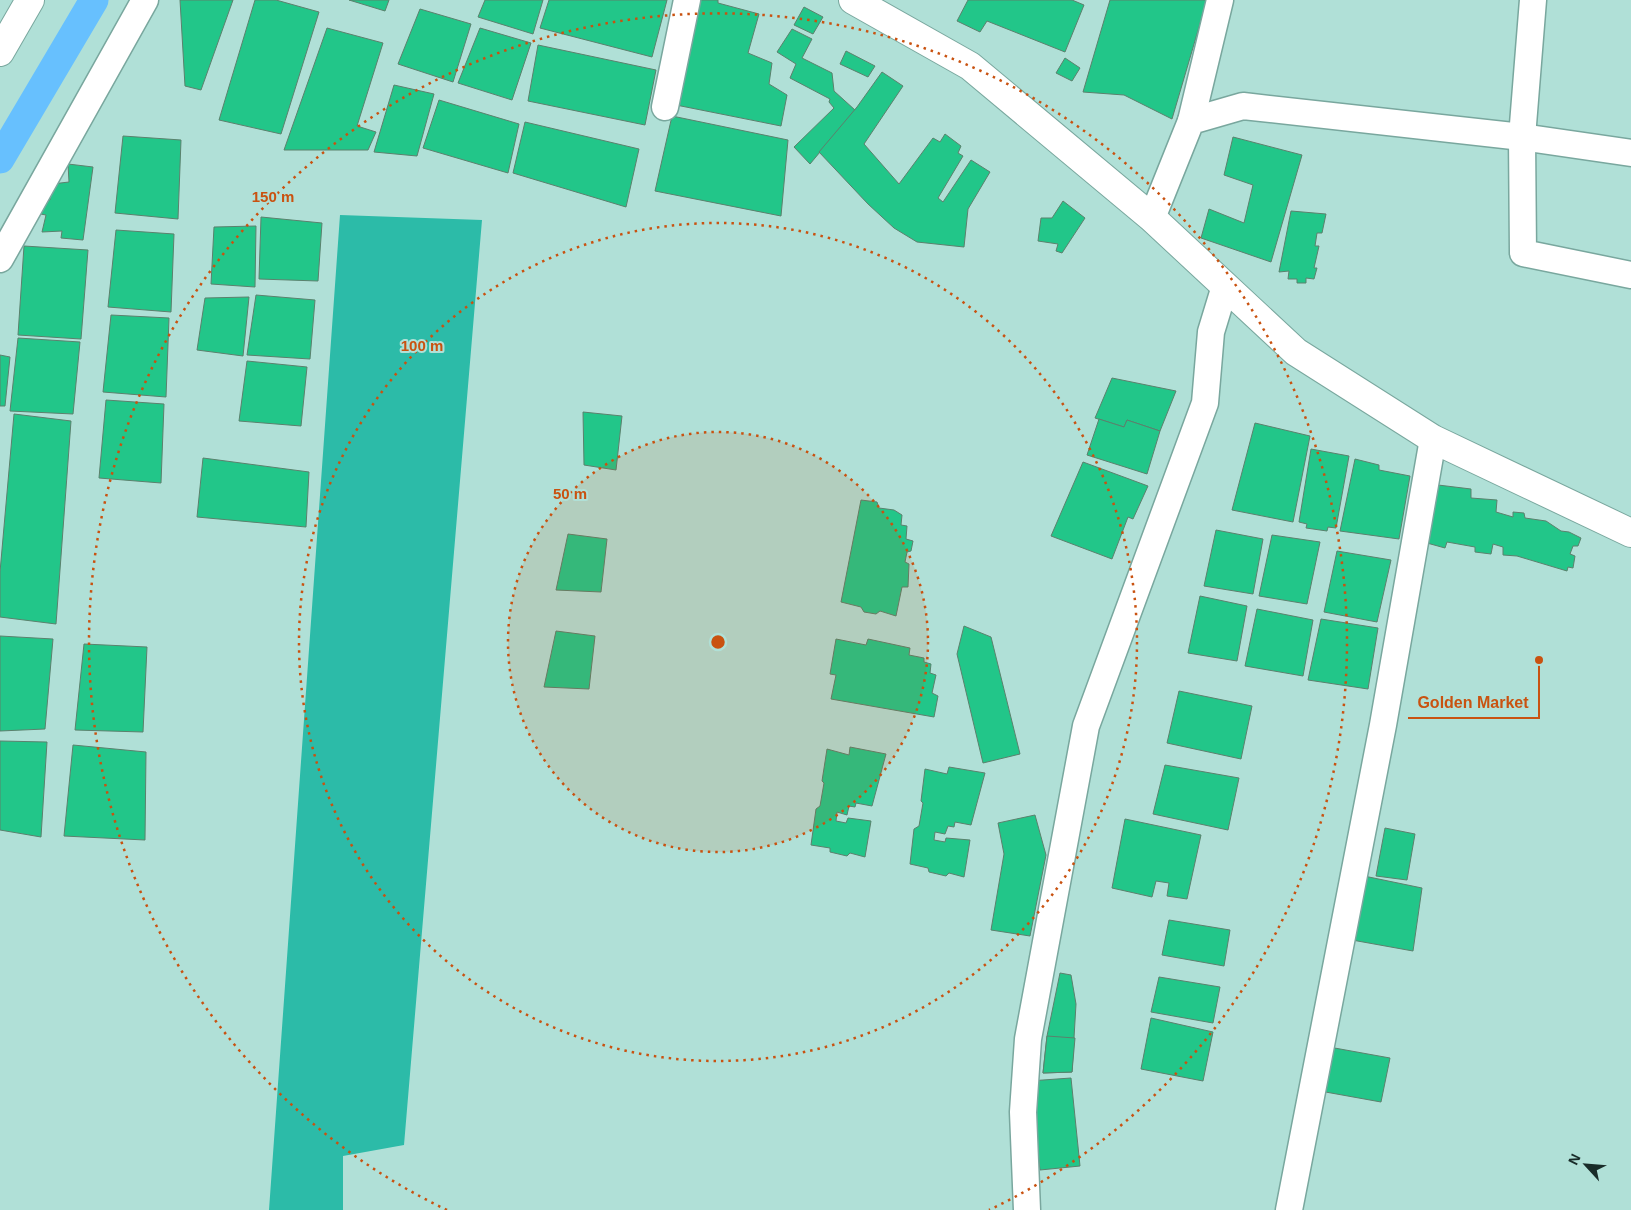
<svg xmlns="http://www.w3.org/2000/svg" width="1631" height="1210" viewBox="0 0 1631 1210" font-family="Helvetica,sans-serif">
<style>
.green{fill:#2cbba8}
.lines{fill:none;stroke-linecap:round;stroke-linejoin:round}
.canal{stroke:#67c0fe;stroke-width:29}
.building{fill:#22c689;stroke:#5b816d}
.minor-casing{stroke:#79a79e;stroke-width:29}
.secondary-casing{stroke:#79a79e;stroke-width:30}
.minor{stroke:#fff;stroke-width:26}
.secondary{stroke:#fff;stroke-width:28}
.ring{fill:none;stroke:#c95210;stroke-width:2.5;stroke-dasharray:2.5 5}
.centre{fill:#c95210;stroke:#b0e0d7;stroke-width:2.5}
.ring-label{font-size:15px;text-anchor:middle;font-weight:bold;fill:#c95210;stroke:#b0e0d7;stroke-width:4;stroke-linejoin:round;paint-order:stroke}
.leader{fill:none;stroke:#c95210;stroke-width:2}
.callout-dot{fill:#c95210;stroke:#b0e0d7;stroke-width:2}
.callout-label{font-size:16px;text-anchor:middle;font-weight:bold;fill:#c95210;stroke:#b0e0d7;stroke-width:4;stroke-linejoin:round;paint-order:stroke}
</style>
<rect width="100%" height="100%" fill="#b0e0d7"/>
<path class="green" d="M 340,215 L 482,220 L 404,1145 L 343,1156 L 343,1210 L 269,1210 Z"/>
<g class="lines">
<path class="canal" d="M 0,159 L 94,0"/>
</g>
<g class="building">
<path d="M 180,0 L 233,0 L 201,90 L 185,86 Z"/>
<path d="M 255,0 L 276,0 L 319,12 L 281,134 L 219,120 Z"/>
<path d="M 349,0 L 389,0 L 385,11 Z"/>
<path d="M 485,0 L 543,0 L 533,34 L 478,17 Z"/>
<path d="M 549,0 L 667,0 L 652,57 L 540,28 Z"/>
<path d="M 697,0 L 718,0 L 718,3 L 759,14 L 748,53 L 772,63 L 769,84 L 787,95 L 781,126 L 676,105 Z"/>
<path d="M 968,0 L 1072,0 L 1084,5 L 1065,52 L 987,21 L 980,32 L 957,21 Z"/>
<path d="M 1110,0 L 1207,0 L 1172,119 L 1124,95 L 1083,92 Z"/>
<path d="M 804,7 L 823,17 L 813,34 L 794,25 Z"/>
<path d="M 420,9 L 471,24 L 453,82 L 398,64 Z"/>
<path d="M 327,28 L 383,43 L 357,126 L 376,132 L 368,150 L 284,150 Z"/>
<path d="M 480,28 L 531,43 L 512,100 L 458,83 Z"/>
<path d="M 792,29 L 812,39 L 802,58 L 832,73 L 834,91 L 855,110 L 810,164 L 794,147 L 834,108 L 829,102 L 830,99 L 790,78 L 796,64 L 777,52 Z"/>
<path d="M 538,45 L 656,70 L 645,125 L 528,101 Z"/>
<path d="M 846,51 L 875,66 L 868,77 L 840,64 Z"/>
<path d="M 1065,58 L 1080,68 L 1072,81 L 1056,73 Z"/>
<path d="M 882,72 L 903,86 L 864,144 L 899,184 L 933,138 L 940,142 L 945,134 L 961,146 L 958,153 L 963,156 L 938,198 L 943,202 L 971,160 L 990,172 L 968,209 L 964,247 L 917,242 L 894,228 L 868,204 L 819,152 L 857,107 Z"/>
<path d="M 394,85 L 434,94 L 417,156 L 374,152 Z"/>
<path d="M 439,100 L 519,124 L 508,173 L 423,148 Z"/>
<path d="M 672,116 L 788,140 L 781,216 L 655,191 Z"/>
<path d="M 525,122 L 639,149 L 626,207 L 513,173 Z"/>
<path d="M 123,136 L 181,140 L 178,219 L 115,213 Z"/>
<path d="M 1233,137 L 1302,155 L 1271,262 L 1201,238 L 1209,209 L 1244,223 L 1253,185 L 1224,175 Z"/>
<path d="M 68,164 L 93,167 L 83,240 L 61,238 L 62,231 L 42,232 L 46,215 L 35,213 L 38,199 L 50,200 L 52,184 L 69,182 Z"/>
<path d="M 1063,201 L 1085,218 L 1062,253 L 1056,251 L 1058,244 L 1038,241 L 1041,218 L 1052,218 Z"/>
<path d="M 1291,211 L 1326,214 L 1322,233 L 1317,233 L 1315,246 L 1319,246 L 1314,268 L 1317,268 L 1314,279 L 1306,278 L 1306,283 L 1297,283 L 1297,279 L 1288,279 L 1289,271 L 1279,272 Z"/>
<path d="M 261,217 L 322,223 L 318,281 L 259,279 Z"/>
<path d="M 256,226 L 255,287 L 211,284 L 214,227 Z"/>
<path d="M 116,230 L 174,234 L 171,312 L 108,307 Z"/>
<path d="M 24,246 L 88,250 L 81,339 L 18,335 Z"/>
<path d="M 256,295 L 315,300 L 310,359 L 247,355 Z"/>
<path d="M 249,297 L 243,356 L 197,350 L 205,298 Z"/>
<path d="M 111,315 L 169,318 L 166,397 L 103,392 Z"/>
<path d="M 18,338 L 80,342 L 73,414 L 10,411 Z"/>
<path d="M 0,355 L 10,357 L 5,406 L 0,406 Z"/>
<path d="M 247,361 L 307,367 L 301,426 L 239,421 Z"/>
<path d="M 1112,378 L 1176,391 L 1160,431 L 1127,420 L 1124,427 L 1095,418 Z"/>
<path d="M 106,400 L 164,404 L 161,483 L 99,478 Z"/>
<path d="M 583,412 L 622,416 L 616,470 L 584,465 Z"/>
<path d="M 14,414 L 71,421 L 56,624 L 0,617 L 0,572 Z"/>
<path d="M 1099,419 L 1124,427 L 1127,420 L 1160,431 L 1147,474 L 1087,455 Z"/>
<path d="M 1255,423 L 1310,436 L 1293,522 L 1232,510 Z"/>
<path d="M 1311,449 L 1349,456 L 1336,528 L 1328,527 L 1327,531 L 1306,528 L 1307,524 L 1299,522 Z"/>
<path d="M 203,458 L 309,472 L 306,527 L 197,517 Z"/>
<path d="M 1355,459 L 1379,465 L 1379,470 L 1410,476 L 1399,539 L 1340,531 Z"/>
<path d="M 1083,462 L 1148,486 L 1133,519 L 1128,517 L 1112,559 L 1051,536 Z"/>
<path d="M 1438,485 L 1471,489 L 1471,498 L 1497,500 L 1496,512 L 1513,517 L 1513,512 L 1524,513 L 1525,518 L 1546,521 L 1561,531 L 1569,532 L 1581,538 L 1578,546 L 1573,546 L 1570,554 L 1575,556 L 1573,568 L 1568,567 L 1567,571 L 1517,556 L 1503,555 L 1503,547 L 1493,544 L 1491,554 L 1475,552 L 1475,547 L 1447,542 L 1445,548 L 1427,543 L 1429,499 L 1436,500 Z"/>
<path d="M 861,500 L 877,502 L 879,508 L 894,510 L 902,515 L 901,525 L 907,526 L 906,539 L 913,541 L 911,551 L 907,552 L 905,562 L 909,564 L 908,587 L 902,587 L 896,616 L 880,611 L 876,614 L 864,612 L 861,607 L 841,602 Z"/>
<path d="M 1216,530 L 1263,539 L 1253,594 L 1204,586 Z"/>
<path d="M 568,534 L 607,539 L 601,592 L 556,590 Z"/>
<path d="M 1272,535 L 1320,542 L 1307,604 L 1259,596 Z"/>
<path d="M 1337,551 L 1391,560 L 1377,622 L 1324,612 Z"/>
<path d="M 1200,596 L 1247,606 L 1237,661 L 1188,653 Z"/>
<path d="M 1257,609 L 1313,620 L 1303,676 L 1245,666 Z"/>
<path d="M 1321,619 L 1378,628 L 1368,689 L 1308,680 Z"/>
<path d="M 964,626 L 991,637 L 1020,754 L 983,763 L 957,654 Z"/>
<path d="M 556,631 L 595,636 L 589,689 L 544,687 Z"/>
<path d="M 0,636 L 53,639 L 45,729 L 0,731 Z"/>
<path d="M 836,639 L 866,645 L 868,639 L 910,648 L 909,655 L 924,658 L 924,662 L 931,664 L 930,673 L 936,675 L 932,693 L 938,696 L 934,717 L 831,699 L 836,675 L 830,674 Z"/>
<path d="M 84,644 L 147,647 L 143,732 L 75,730 Z"/>
<path d="M 1179,691 L 1252,706 L 1241,759 L 1167,743 Z"/>
<path d="M 0,741 L 47,742 L 41,837 L 0,830 Z"/>
<path d="M 73,745 L 146,752 L 145,840 L 64,836 Z"/>
<path d="M 850,747 L 886,754 L 872,806 L 856,803 L 855,807 L 849,806 L 847,815 L 837,812 L 836,821 L 846,823 L 848,818 L 871,821 L 865,857 L 850,853 L 847,856 L 830,852 L 830,848 L 811,845 L 816,809 L 820,806 L 824,783 L 822,781 L 827,749 L 849,755 Z"/>
<path d="M 1165,765 L 1239,778 L 1228,830 L 1153,814 Z"/>
<path d="M 949,767 L 985,773 L 971,825 L 955,822 L 954,827 L 948,826 L 945,834 L 935,832 L 934,840 L 945,842 L 946,838 L 970,840 L 964,877 L 949,873 L 946,876 L 929,872 L 928,868 L 910,864 L 914,829 L 919,826 L 923,803 L 921,801 L 925,769 L 947,774 Z"/>
<path d="M 1035,815 L 1046,855 L 1030,936 L 991,930 L 1004,854 L 998,823 Z"/>
<path d="M 1125,819 L 1201,835 L 1187,899 L 1167,896 L 1169,883 L 1156,881 L 1152,897 L 1112,888 Z"/>
<path d="M 1385,828 L 1415,834 L 1407,880 L 1376,876 Z"/>
<path d="M 1364,876 L 1422,888 L 1413,951 L 1352,940 Z"/>
<path d="M 1169,920 L 1230,930 L 1224,966 L 1162,955 Z"/>
<path d="M 1060,973 L 1071,975 L 1076,1004 L 1072,1072 L 1043,1073 L 1047,1036 Z"/>
<path d="M 1159,977 L 1220,987 L 1213,1023 L 1151,1012 Z"/>
<path d="M 1151,1018 L 1213,1032 L 1203,1081 L 1141,1069 Z"/>
<path d="M 1047,1036 L 1075,1038 L 1072,1072 L 1043,1073 Z"/>
<path d="M 1329,1047 L 1390,1058 L 1381,1102 L 1320,1091 Z"/>
<path d="M 1071,1078 L 1080,1166 L 1040,1170 L 1029,1081 Z"/>
</g>
<g class="lines">
<defs>
<g id="minor">
<path d="M 1533,0 L 1522,137 L 1523,253 L 1631,275"/>
<path d="M 665,107 L 687,0"/>
<path d="M 1191,121 L 1220,0"/>
<path d="M 1152,218 L 1191,121 L 1243,106 L 1522,137 L 1631,153"/>
<path d="M 0,259 L 145,0"/>
<path d="M 1027,1210 L 1023,1112 L 1028,1039 L 1086,726 L 1205,403 L 1211,332 L 1225,286"/>
<path d="M 1289,1210 L 1383,725 L 1433,439"/>
</g>
<g id="secondary">
<path d="M 853,0 L 970,66 L 1152,218 L 1296,352 L 1433,439 L 1631,533"/>
<path d="M 0,52 L 30,0"/>
</g>
</defs>
<use href="#minor" class="minor-casing"/>
<use href="#secondary" class="secondary-casing"/>
<use href="#minor" class="minor"/>
<use href="#secondary" class="secondary"/>
</g>
<circle cx="718" cy="642" r="210" fill="#c95210" fill-opacity=".12"/>
<g class="ring">
<circle cx="718" cy="642" r="210"/>
<circle cx="718" cy="642" r="419"/>
<path d="M447 1210A629 629 0 1 1 989 1210"/>
</g>
<circle cx="718" cy="642" r="8" class="centre"/>
<g class="ring-label">
<text x="273" y="202">150 m</text>
<text x="422" y="351">100 m</text>
<text x="570" y="499">50 m</text>
</g>
<path class="leader" d="M1539 660L1539 718H1408"/>
<circle class="callout-dot" cx="1539" cy="660" r="5"/>
<g class="callout-label">
<text x="1473" y="708">Golden Market</text>
</g>
<g transform="translate(1586 1165) rotate(296)" stroke="#b0e0d7" stroke-width="4" paint-order="stroke">
<path d="M0-4L9 19L0 12L-9 19Z" fill="#192c29"/>
<text y="-8" font-size="14" font-weight="bold" text-anchor="middle" fill="#192c29">N</text>
</g>
</svg>
